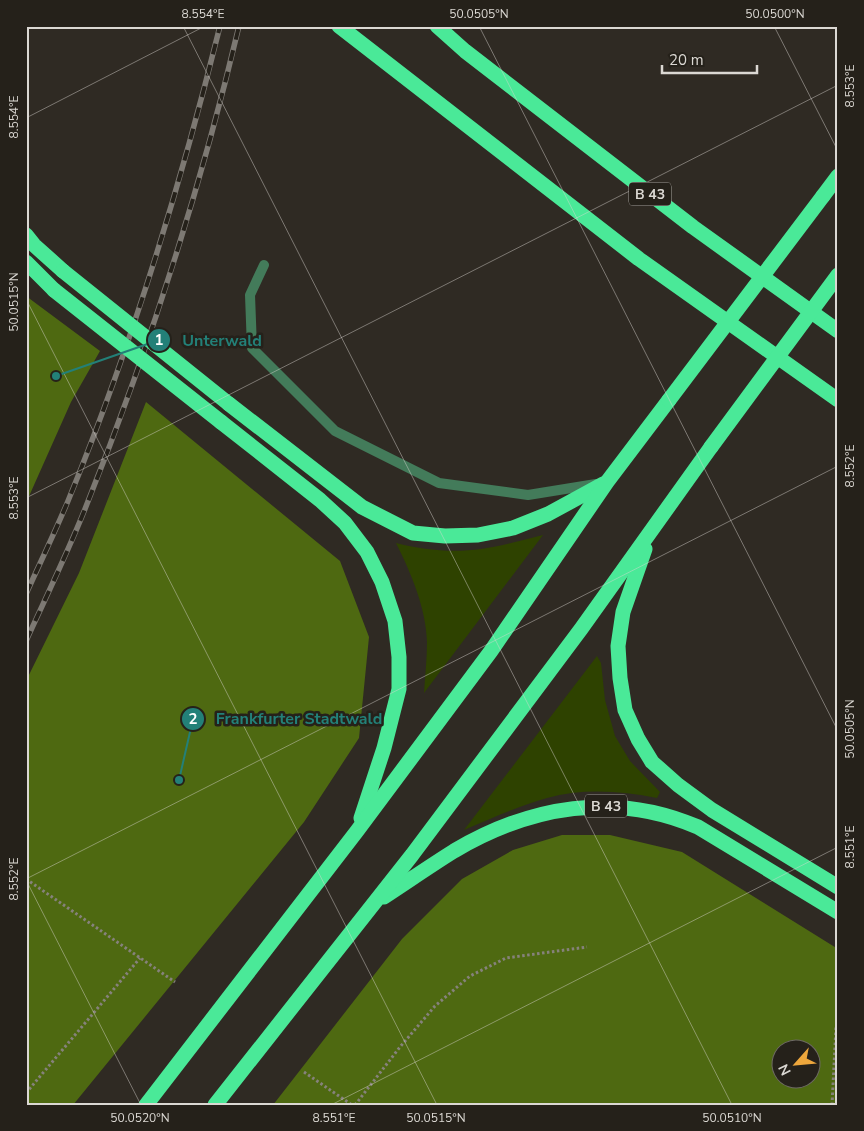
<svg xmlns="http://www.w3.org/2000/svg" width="864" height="1131" viewBox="0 0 864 1131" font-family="'Nunito Sans',sans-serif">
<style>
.green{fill:#2e4200}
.forest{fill:#4e6911;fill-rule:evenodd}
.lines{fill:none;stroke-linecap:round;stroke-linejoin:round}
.path{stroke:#86827c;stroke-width:3;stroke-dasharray:2.5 2.5;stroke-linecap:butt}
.lane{stroke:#437b5a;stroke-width:10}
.highway{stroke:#4ae998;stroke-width:15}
.rail-casing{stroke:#7d7973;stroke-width:5.5}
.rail{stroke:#25211a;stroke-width:4;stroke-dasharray:11;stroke-linecap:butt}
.highway-bridge{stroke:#4ae998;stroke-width:15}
.ticks{fill:none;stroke:#dbd8d3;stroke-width:1;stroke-opacity:0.45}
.labels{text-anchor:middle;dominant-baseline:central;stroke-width:5;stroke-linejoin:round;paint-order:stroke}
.shield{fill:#25211a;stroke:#a4a19c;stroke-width:1}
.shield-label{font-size:14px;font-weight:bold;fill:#dbd8d3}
.leader{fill:none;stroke:#238078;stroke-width:2}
.callout-dot{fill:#238078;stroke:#25211a;stroke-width:2}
.mark-label{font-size:15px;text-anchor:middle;font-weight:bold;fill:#fff}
.callout-label{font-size:16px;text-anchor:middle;font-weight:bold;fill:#238078;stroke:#25211a;stroke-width:5;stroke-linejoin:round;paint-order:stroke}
.neatline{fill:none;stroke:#dbd8d3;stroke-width:2}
.ticks-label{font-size:12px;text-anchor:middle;fill:#dbd8d3}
</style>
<rect width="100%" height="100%" fill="#2f2a23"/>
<g class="green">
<path d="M 543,535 L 424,693 C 425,676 427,659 427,642 C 426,608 411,573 396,543 C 423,550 453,553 481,549 C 502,546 522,540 543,535 Z"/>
<path d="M 597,656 L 601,663 L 605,700 L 615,736 L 630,761 L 660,792 L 657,798 C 621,791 583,788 547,798 C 519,806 492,818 464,830 Z"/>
</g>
<g class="forest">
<path d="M 26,296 L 100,351 L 71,402 L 26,503 Z"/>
<path d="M 146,402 L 340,561 L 369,637 L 359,738 L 304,822 L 73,1105 L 26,1105 L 26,681 L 79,573 Z"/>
<path d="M 562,835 L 610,835 L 682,852 L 838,949 L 838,1105 L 273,1105 L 402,939 L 462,879 L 513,850 ZM 782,1048 L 812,1048 L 812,1078 L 782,1078 Z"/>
</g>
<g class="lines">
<g class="path">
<path d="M 26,879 L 175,982"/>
<path d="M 304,1072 L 352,1105"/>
<path d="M 26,1093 L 140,958"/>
<path d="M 355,1105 L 400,1047 L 435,1006 L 470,976 L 506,958 L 587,947"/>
<path d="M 832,1105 L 836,1027"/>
</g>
<path class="lane" d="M 264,265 L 250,295 L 252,348 L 335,431 L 439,483 L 528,495 L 596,484"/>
<g class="highway">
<path d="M 339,26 L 639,259 L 838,400"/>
<path d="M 437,26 L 465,51 L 693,227 L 838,331"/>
<path d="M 823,196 L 838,176"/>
<path d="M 26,235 L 34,245 L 63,271"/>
<path d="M 26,262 L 54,290"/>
<path d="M 229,404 L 362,507 L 413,533 L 445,536 L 478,535 L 513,528 L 548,514 L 603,484"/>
<path d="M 221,422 L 320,500 L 345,523 L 367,552 L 382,582 L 395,621 L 399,657 L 399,689 L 384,748 L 361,818"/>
<path d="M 645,549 L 623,612 L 618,646 L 620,678 L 625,710 L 638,739 L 652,762 L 678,785 L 712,810 L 838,887"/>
<path d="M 384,897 C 407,882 430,866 454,851 C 530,806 615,791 698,827 L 838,912"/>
<path d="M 146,1105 L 357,831 L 491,651 L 607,482 L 669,400"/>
<path d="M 215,1105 L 412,855 L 581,629 L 711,447"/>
</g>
<defs>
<g id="rail">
<path d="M 26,594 C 40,563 55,532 68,501 C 131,347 180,188 220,26"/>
<path d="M 26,641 C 46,597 67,554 85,509 C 148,352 200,191 239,26"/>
</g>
</defs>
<use href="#rail" class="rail-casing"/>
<use href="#rail" class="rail"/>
<g class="highway-bridge">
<path d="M 63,271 L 229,404"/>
<path d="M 54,290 L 221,422"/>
<path d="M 669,400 L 823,196"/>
<path d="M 711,447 L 838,275"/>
</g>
</g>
<path class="ticks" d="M 183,26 L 732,1105M 479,26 L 838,731M 774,26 L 838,151M 26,118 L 205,26M 26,299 L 437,1105M 26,498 L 838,85M 26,879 L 838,466M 26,880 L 141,1105M 331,1105 L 838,847"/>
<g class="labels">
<g class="shield">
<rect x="629" y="182.5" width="42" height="23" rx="4"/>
<rect x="585" y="794.5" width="42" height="23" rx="4"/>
</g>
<g class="shield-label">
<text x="650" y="194">B 43</text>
<text x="606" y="806">B 43</text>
</g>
</g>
<path class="leader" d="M56 376L159 340M179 780L193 719"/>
<g class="callout-dot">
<circle cx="56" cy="376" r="5"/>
<circle cx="179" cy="780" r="5"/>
<circle cx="159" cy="340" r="12"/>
<circle cx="193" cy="719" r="12"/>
</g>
<g class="mark-label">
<text x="159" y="345">1</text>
<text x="193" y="724">2</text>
</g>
<g class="callout-label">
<text x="222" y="346">Unterwald</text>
<text x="299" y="724">Frankfurter Stadtwald</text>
</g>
<rect width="864" height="1131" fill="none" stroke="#25211a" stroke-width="55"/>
<g transform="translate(796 1064) rotate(243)"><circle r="24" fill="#25211a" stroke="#6e6a64"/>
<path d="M0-4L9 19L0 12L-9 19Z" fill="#eea73c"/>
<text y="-8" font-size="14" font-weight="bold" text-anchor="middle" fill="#dbd8d3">N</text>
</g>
<path d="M662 65v8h95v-8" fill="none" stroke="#dbd8d3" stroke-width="2.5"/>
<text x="669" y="65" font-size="15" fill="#dbd8d3" stroke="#25211a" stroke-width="4" paint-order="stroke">20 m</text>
<rect x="28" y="28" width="808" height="1076" class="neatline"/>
<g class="ticks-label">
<text x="203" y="18">8.554°E</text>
<text x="479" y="18">50.0505°N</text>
<text x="775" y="18">50.0500°N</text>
<text transform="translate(850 86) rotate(-90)" y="4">8.553°E</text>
<text transform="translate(14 117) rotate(-90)" y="4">8.554°E</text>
<text transform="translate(14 302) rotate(-90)" y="4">50.0515°N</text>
<text transform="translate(850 466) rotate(-90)" y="4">8.552°E</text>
<text transform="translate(14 498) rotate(-90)" y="4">8.553°E</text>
<text transform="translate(850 729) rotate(-90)" y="4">50.0505°N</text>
<text transform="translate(850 847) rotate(-90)" y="4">8.551°E</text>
<text transform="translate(14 879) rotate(-90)" y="4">8.552°E</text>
<text x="140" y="1122">50.0520°N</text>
<text x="334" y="1122">8.551°E</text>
<text x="436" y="1122">50.0515°N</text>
<text x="732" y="1122">50.0510°N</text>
</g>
</svg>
